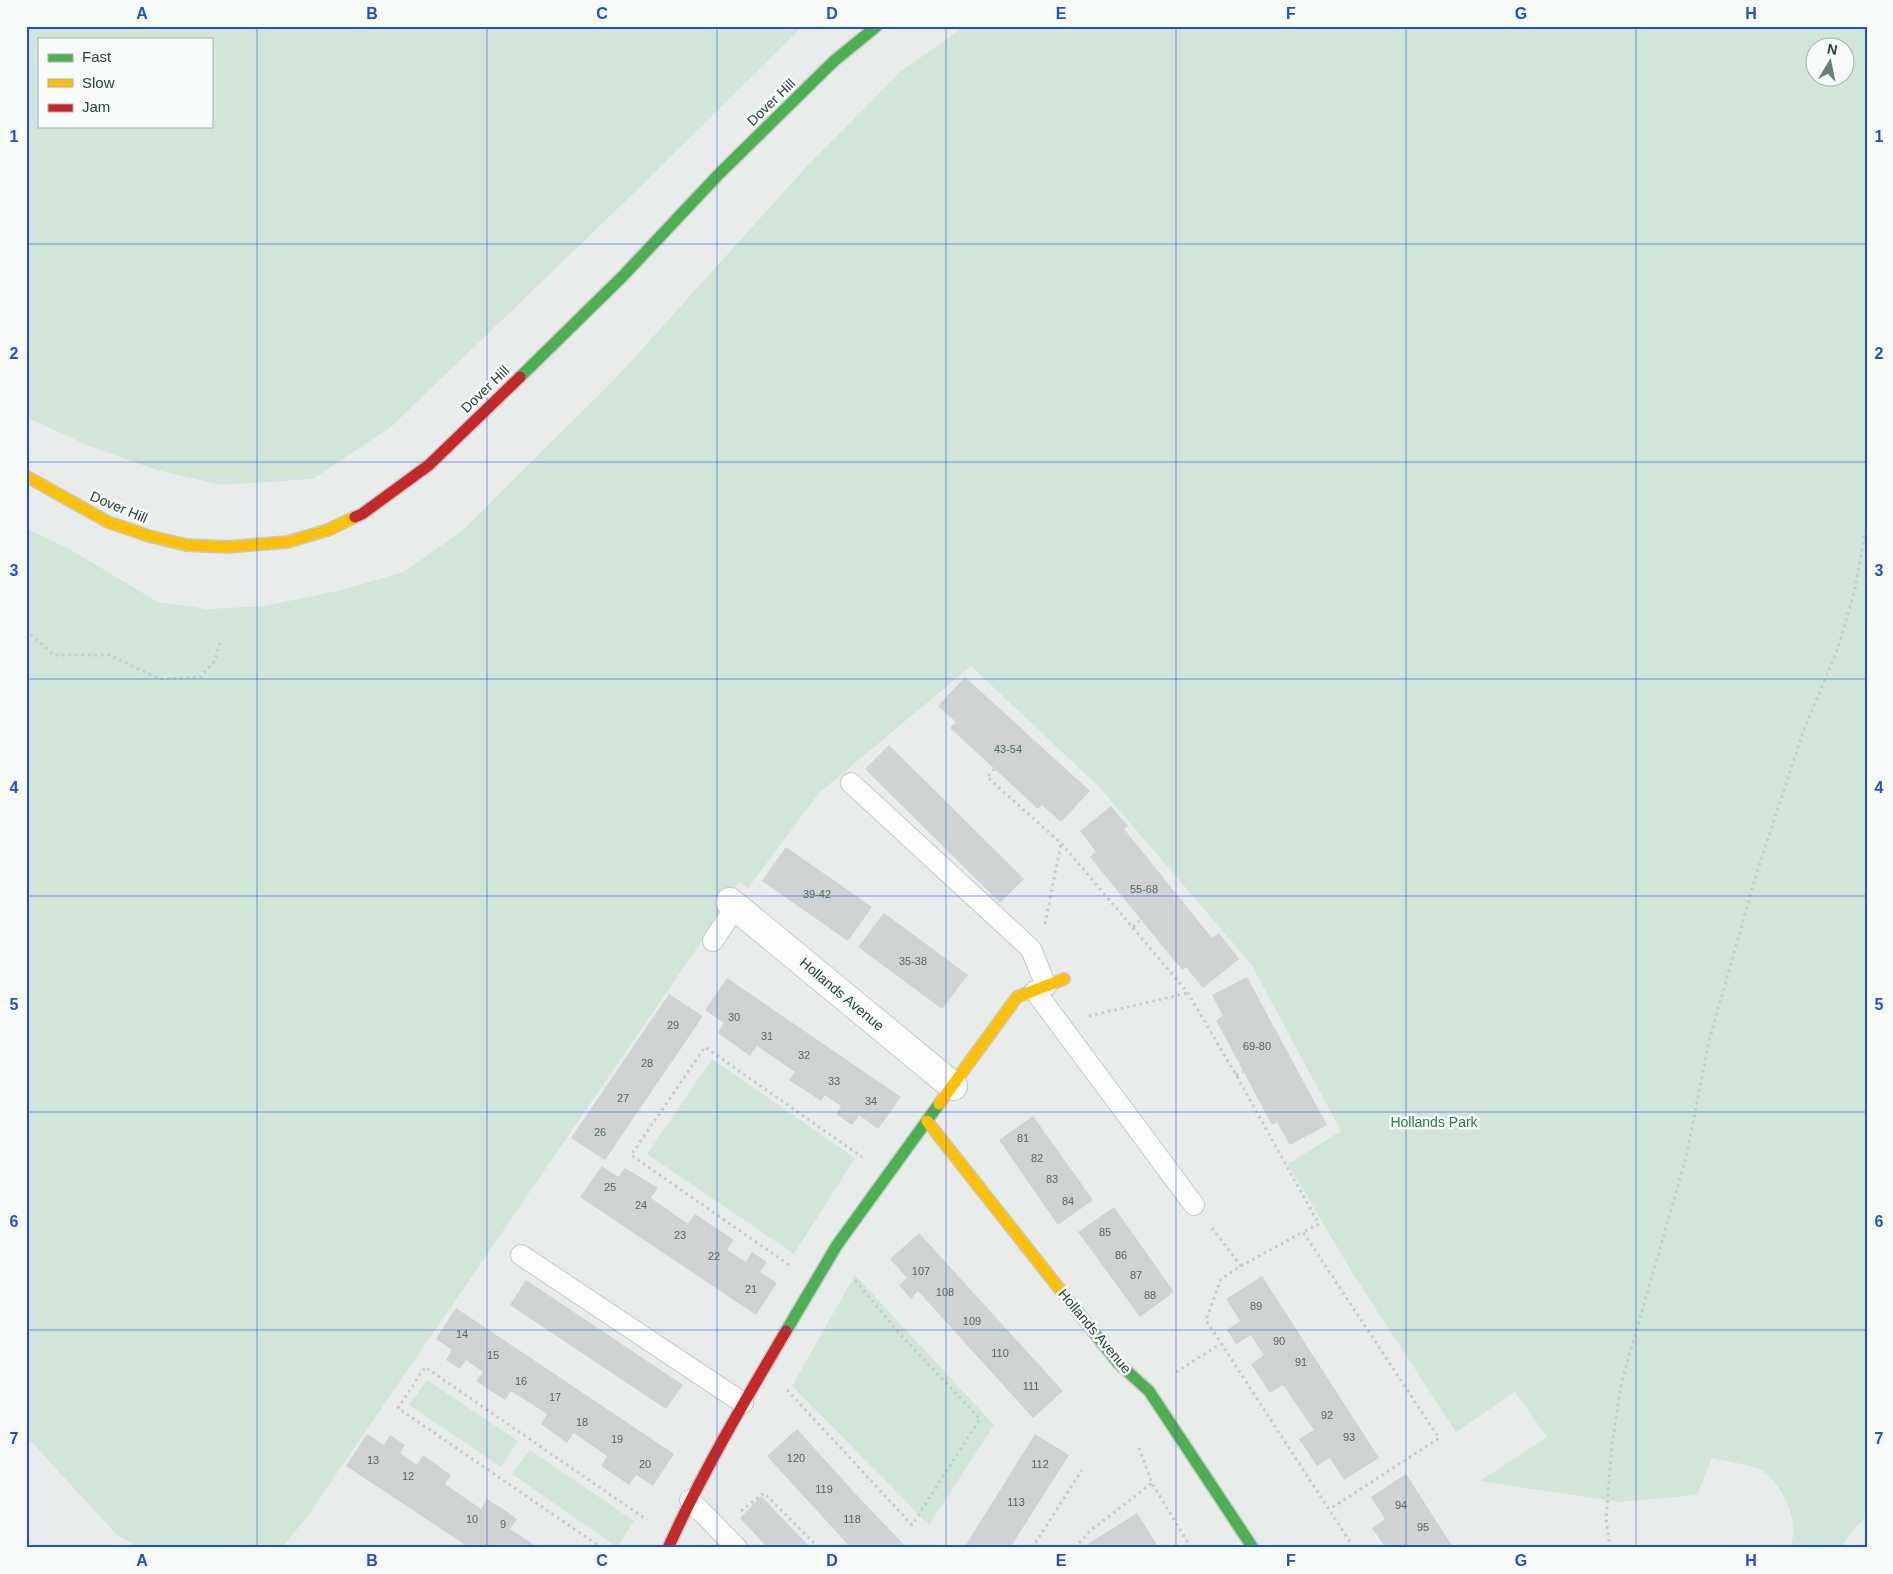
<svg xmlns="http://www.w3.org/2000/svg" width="1893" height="1574" viewBox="0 0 1893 1574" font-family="Helvetica,sans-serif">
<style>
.green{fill:#d1e6d8;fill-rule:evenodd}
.building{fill:#cfd4d2}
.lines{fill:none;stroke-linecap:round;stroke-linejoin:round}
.lane-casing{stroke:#c5cac8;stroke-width:22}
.street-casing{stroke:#c5cac8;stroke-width:30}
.fast-casing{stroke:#c3cbc8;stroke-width:14}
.slow-casing{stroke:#c3cbc8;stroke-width:14}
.jam-casing{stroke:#c3cbc8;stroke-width:14}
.path{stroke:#c3ccca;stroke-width:3;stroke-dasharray:2.5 4;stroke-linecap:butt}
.lane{stroke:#fcfcfc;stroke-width:20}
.street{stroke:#fcfcfc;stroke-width:28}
.fast{stroke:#4caf50;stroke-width:11}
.slow{stroke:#ffc107;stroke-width:11}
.jam{stroke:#c62828;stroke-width:11}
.grid{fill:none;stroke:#1d4ed8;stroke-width:1;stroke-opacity:0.55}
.labels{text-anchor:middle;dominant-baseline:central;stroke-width:5;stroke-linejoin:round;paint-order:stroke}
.number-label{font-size:11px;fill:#506761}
.street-label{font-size:14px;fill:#24423a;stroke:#f7fbf9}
.park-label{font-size:14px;fill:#2d7a4b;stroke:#f7fbf9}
.neatline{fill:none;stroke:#1d4ed8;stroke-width:2}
.grid-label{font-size:16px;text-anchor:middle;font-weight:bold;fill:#1d4ed8}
</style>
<rect width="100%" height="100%" fill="#e8edeb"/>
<g class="green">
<path d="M 26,26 L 803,26 L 637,190 L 391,427 L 313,479 L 221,485 L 157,470 L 89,446 L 26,417 ZM 39,39 L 211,39 L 211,126 L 39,126 Z"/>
<path d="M 965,26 L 1867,26 L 1867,1517 L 1857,1525 L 1840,1548 L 1790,1548 C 1801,1522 1783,1485 1761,1470 C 1753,1465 1723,1461 1712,1458 L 1697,1495 L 1619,1502 L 1480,1481 L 1547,1437 L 1515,1392 L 1456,1432 L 1353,1274 L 1288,1164 L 1341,1131 L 1251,964 L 1101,789 L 971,666 L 819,793 L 748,888 L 739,882 L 699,945 L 307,1517 L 282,1548 L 139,1548 L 116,1534 L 26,1436 L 26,528 L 71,550 L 158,602 L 207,609 L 264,606 L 342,590 L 403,572 L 461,532 L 615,379 L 808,165 L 900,72 ZM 1816,48 L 1846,48 L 1846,78 L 1816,78 Z"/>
<path d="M 712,1059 L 855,1158 L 794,1254 L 647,1154 Z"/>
<path d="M 855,1275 L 994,1425 L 929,1525 L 792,1386 Z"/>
<path d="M 427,1380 L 518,1441 L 501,1467 L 409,1405 Z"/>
<path d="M 530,1450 L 634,1521 L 617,1547 L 512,1474 Z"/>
</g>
<g class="building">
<path d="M 965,677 L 1090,791 L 1061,822 L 1042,805 L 1038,809 L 950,728 L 956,722 L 938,706 Z"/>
<path d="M 889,745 L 1024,879 L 1000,903 L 865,769 Z"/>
<path d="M 1111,806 L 1128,826 L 1124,829 L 1212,938 L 1219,933 L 1239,959 L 1203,988 L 1186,967 L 1182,970 L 1090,857 L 1096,852 L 1080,831 Z"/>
<path d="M 786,847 L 872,907 L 848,941 L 762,881 Z"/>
<path d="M 884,913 L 968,975 L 942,1009 L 858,947 Z"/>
<path d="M 1247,977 L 1327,1125 L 1290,1145 L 1277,1122 L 1272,1125 L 1216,1020 L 1223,1016 L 1212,995 Z"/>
<path d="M 727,978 L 901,1097 L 878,1129 L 859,1115 L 852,1125 L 836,1114 L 841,1106 L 825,1095 L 821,1101 L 789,1080 L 795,1072 L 757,1046 L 750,1056 L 718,1033 L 724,1023 L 705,1010 Z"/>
<path d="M 669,994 L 703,1016 L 605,1160 L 571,1138 Z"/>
<path d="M 1033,1116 L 1093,1200 L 1058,1225 L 999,1140 Z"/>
<path d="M 602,1166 L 618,1177 L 625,1168 L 658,1188 L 651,1198 L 688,1224 L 695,1214 L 734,1240 L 727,1250 L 746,1262 L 752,1252 L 767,1262 L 760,1272 L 777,1283 L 756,1315 L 580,1197 Z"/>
<path d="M 1114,1207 L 1174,1292 L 1140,1317 L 1078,1232 Z"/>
<path d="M 919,1233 L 1063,1391 L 1033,1418 L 918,1291 L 911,1299 L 899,1285 L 907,1278 L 890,1259 Z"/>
<path d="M 1262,1276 L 1379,1458 L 1344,1480 L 1330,1458 L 1317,1466 L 1299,1439 L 1314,1430 L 1283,1385 L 1270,1393 L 1251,1364 L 1264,1355 L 1251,1335 L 1236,1344 L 1227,1330 L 1240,1321 L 1226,1299 Z"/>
<path d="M 526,1280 L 683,1385 L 666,1409 L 510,1305 Z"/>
<path d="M 456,1308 L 674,1454 L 653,1486 L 636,1475 L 629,1485 L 601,1466 L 607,1456 L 574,1433 L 567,1443 L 541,1424 L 547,1414 L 511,1391 L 505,1400 L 476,1381 L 483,1372 L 466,1360 L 460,1369 L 446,1360 L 452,1350 L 436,1339 Z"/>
<path d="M 797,1429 L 852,1490 L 907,1548 L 851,1548 L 767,1456 Z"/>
<path d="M 367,1434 L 384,1445 L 390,1435 L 405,1445 L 400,1453 L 417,1465 L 423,1455 L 451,1475 L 445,1484 L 481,1509 L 487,1499 L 503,1509 L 517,1519 L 510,1529 L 539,1548 L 470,1548 L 346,1466 Z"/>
<path d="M 1035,1434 L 1069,1455 L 1010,1548 L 964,1548 Z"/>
<path d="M 1406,1474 L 1453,1547 L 1452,1548 L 1386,1548 L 1372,1528 L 1385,1519 L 1371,1497 Z"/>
<path d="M 761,1496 L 811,1548 L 768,1548 L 740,1518 Z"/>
<path d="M 1137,1513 L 1159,1548 L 1082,1548 Z"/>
</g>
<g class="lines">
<defs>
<g id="lane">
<path d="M 851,783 L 1031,949 L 1046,986"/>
<path d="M 713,941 L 736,906"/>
<path d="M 1035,991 L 1194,1205"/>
<path d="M 521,1255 L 743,1403"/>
<path d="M 690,1500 L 737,1548"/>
</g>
<path id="street" d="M 730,902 L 953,1086"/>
<g id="fast">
<path d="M 520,377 L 623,276 L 719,174 L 834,61 L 877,26"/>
<path d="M 1077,1311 L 1118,1363 L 1149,1391 L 1253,1548"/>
<path d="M 786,1331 L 837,1245 L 939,1104"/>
</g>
<g id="slow">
<path d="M 26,476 L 108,522 L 149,536 L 186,545 L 227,547 L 287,542 L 328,530 L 355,517"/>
<path d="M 939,1104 L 1017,997 L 1064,979"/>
<path d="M 927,1121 L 1077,1311"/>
</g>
<g id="jam">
<path d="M 355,517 L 362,514 L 429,465 L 520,377"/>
<path d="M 668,1548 C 702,1473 744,1402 786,1331"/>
</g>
</defs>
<use href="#lane" class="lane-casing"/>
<use href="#street" class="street-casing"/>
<use href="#fast" class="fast-casing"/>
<use href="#slow" class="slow-casing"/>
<use href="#jam" class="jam-casing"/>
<g class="path">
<path d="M 26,630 L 54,655 L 109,655 L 160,679 L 201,677 L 214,662 L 221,639"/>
<path d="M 994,769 L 987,777 L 1062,844 L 1188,993 L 1236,1075 L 1319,1224 L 1303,1232"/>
<path d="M 1045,924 L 1061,844"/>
<path d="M 1133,927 L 1140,920"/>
<path d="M 1089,1016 L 1188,993"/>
<path d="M 1236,1075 L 1243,1072"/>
<path d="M 1212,1228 L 1241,1266 L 1221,1279 L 1206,1320 L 1354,1548"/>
<path d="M 789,1265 L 631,1155 L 705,1047 L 862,1157"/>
<path d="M 1241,1266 L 1303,1232 L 1439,1438 L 1330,1509"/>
<path d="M 1176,1372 L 1220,1344"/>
<path d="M 787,1390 L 912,1525 L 980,1419 L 899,1333 L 854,1279"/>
<path d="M 1139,1448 L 1152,1483 L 1191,1548"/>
<path d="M 741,1511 L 764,1493 L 819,1548"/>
<path d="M 602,1548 L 398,1408 L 425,1367 L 647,1520"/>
<path d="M 1032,1548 L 1082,1470"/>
<path d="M 1075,1548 L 1090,1531 L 1152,1483"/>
<path d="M 1610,1548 L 1606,1519 L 1612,1445 L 1621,1384 L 1686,1158 L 1709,1041 L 1756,875 L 1803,732 L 1838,648 L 1855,589 L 1867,521"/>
</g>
<use href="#lane" class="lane"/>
<use href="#street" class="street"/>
<use href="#fast" class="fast"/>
<use href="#slow" class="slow"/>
<use href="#jam" class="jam"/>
</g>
<path class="grid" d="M 257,26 L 257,1548M 487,26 L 487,1548M 717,26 L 717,1548M 946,26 L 946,1548M 1176,26 L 1176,1548M 1406,26 L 1406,1548M 1636,26 L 1636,1548M 26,244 L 1867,244M 26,462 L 1867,462M 26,679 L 1867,679M 26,896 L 1867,896M 26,1112 L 1867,1112M 26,1330 L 1867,1330"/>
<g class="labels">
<g class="number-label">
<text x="1008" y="749">43-54</text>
<text x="1144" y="889">55-68</text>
<text x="817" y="894">39-42</text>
<text x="913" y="961">35-38</text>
<text x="734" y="1017">30</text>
<text x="673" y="1025">29</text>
<text x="767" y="1036">31</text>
<text x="1257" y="1046">69-80</text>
<text x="804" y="1055">32</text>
<text x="647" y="1063">28</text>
<text x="834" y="1081">33</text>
<text x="623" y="1098">27</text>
<text x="871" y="1101">34</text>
<text x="600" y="1132">26</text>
<text x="1023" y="1138">81</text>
<text x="1037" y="1158">82</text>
<text x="1052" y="1179">83</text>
<text x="610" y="1187">25</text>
<text x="1068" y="1201">84</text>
<text x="641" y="1205">24</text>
<text x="1105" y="1232">85</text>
<text x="680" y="1235">23</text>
<text x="1121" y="1255">86</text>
<text x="714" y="1256">22</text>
<text x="921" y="1271">107</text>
<text x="1136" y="1275">87</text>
<text x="751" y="1289">21</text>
<text x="945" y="1292">108</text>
<text x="1150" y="1295">88</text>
<text x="1256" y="1306">89</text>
<text x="972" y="1321">109</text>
<text x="462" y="1334">14</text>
<text x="1279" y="1341">90</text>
<text x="1000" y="1353">110</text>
<text x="493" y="1355">15</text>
<text x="1301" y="1362">91</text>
<text x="521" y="1381">16</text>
<text x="1031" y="1386">111</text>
<text x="555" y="1397">17</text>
<text x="1327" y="1415">92</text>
<text x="582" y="1422">18</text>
<text x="1349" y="1437">93</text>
<text x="617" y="1439">19</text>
<text x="796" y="1458">120</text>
<text x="373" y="1460">13</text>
<text x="645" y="1464">20</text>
<text x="1040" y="1464">112</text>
<text x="408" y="1476">12</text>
<text x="824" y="1489">119</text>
<text x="1016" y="1502">113</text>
<text x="1401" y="1505">94</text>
<text x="472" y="1519">10</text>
<text x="852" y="1519">118</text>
<text x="503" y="1524">9</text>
<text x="1423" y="1527">95</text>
</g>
<g class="street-label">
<text transform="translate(771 102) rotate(-44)">Dover Hill</text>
<text transform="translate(485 389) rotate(-44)">Dover Hill</text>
<text transform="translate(119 507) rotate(23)">Dover Hill</text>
<text transform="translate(842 994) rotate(40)">Hollands Avenue</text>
<text transform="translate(1095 1331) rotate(50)">Hollands Avenue</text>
</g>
<g class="park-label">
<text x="1434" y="1122">Hollands Park</text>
</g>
</g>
<rect width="1893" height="1574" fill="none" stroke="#f7fbf9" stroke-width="55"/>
<rect x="38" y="38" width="175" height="90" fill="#f7fbf9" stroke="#a3b1ad"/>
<rect x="48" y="54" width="25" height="8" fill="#4caf50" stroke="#a3b1ad"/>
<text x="82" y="62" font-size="15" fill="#24423a">Fast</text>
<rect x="48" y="79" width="25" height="8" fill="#ffc107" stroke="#a3b1ad"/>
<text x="82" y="88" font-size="15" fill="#24423a">Slow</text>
<rect x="48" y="104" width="25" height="8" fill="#c62828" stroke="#a3b1ad"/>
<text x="82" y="112" font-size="15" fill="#24423a">Jam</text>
<g transform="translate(1830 62) rotate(10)"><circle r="24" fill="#f7fbf9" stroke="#a3b1ad"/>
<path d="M0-4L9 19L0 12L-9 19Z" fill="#697e78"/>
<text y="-8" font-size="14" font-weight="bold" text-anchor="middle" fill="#24423a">N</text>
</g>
<rect x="28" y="28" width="1838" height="1518" class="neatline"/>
<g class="grid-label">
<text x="142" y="19">A</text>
<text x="372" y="19">B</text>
<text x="602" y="19">C</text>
<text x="832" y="19">D</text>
<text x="1061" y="19">E</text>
<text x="1291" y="19">F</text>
<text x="1521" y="19">G</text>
<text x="1751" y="19">H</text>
<text x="14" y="142">1</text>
<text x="1879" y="142">1</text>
<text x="14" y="359">2</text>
<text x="1879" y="359">2</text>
<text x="14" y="576">3</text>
<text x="1879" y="576">3</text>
<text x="14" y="793">4</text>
<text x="1879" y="793">4</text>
<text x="14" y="1010">5</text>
<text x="1879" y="1010">5</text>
<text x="14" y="1227">6</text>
<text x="1879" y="1227">6</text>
<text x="14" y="1444">7</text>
<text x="1879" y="1444">7</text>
<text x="142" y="1566">A</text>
<text x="372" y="1566">B</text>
<text x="602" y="1566">C</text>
<text x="832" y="1566">D</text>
<text x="1061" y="1566">E</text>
<text x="1291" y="1566">F</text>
<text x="1521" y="1566">G</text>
<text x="1751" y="1566">H</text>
</g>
</svg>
